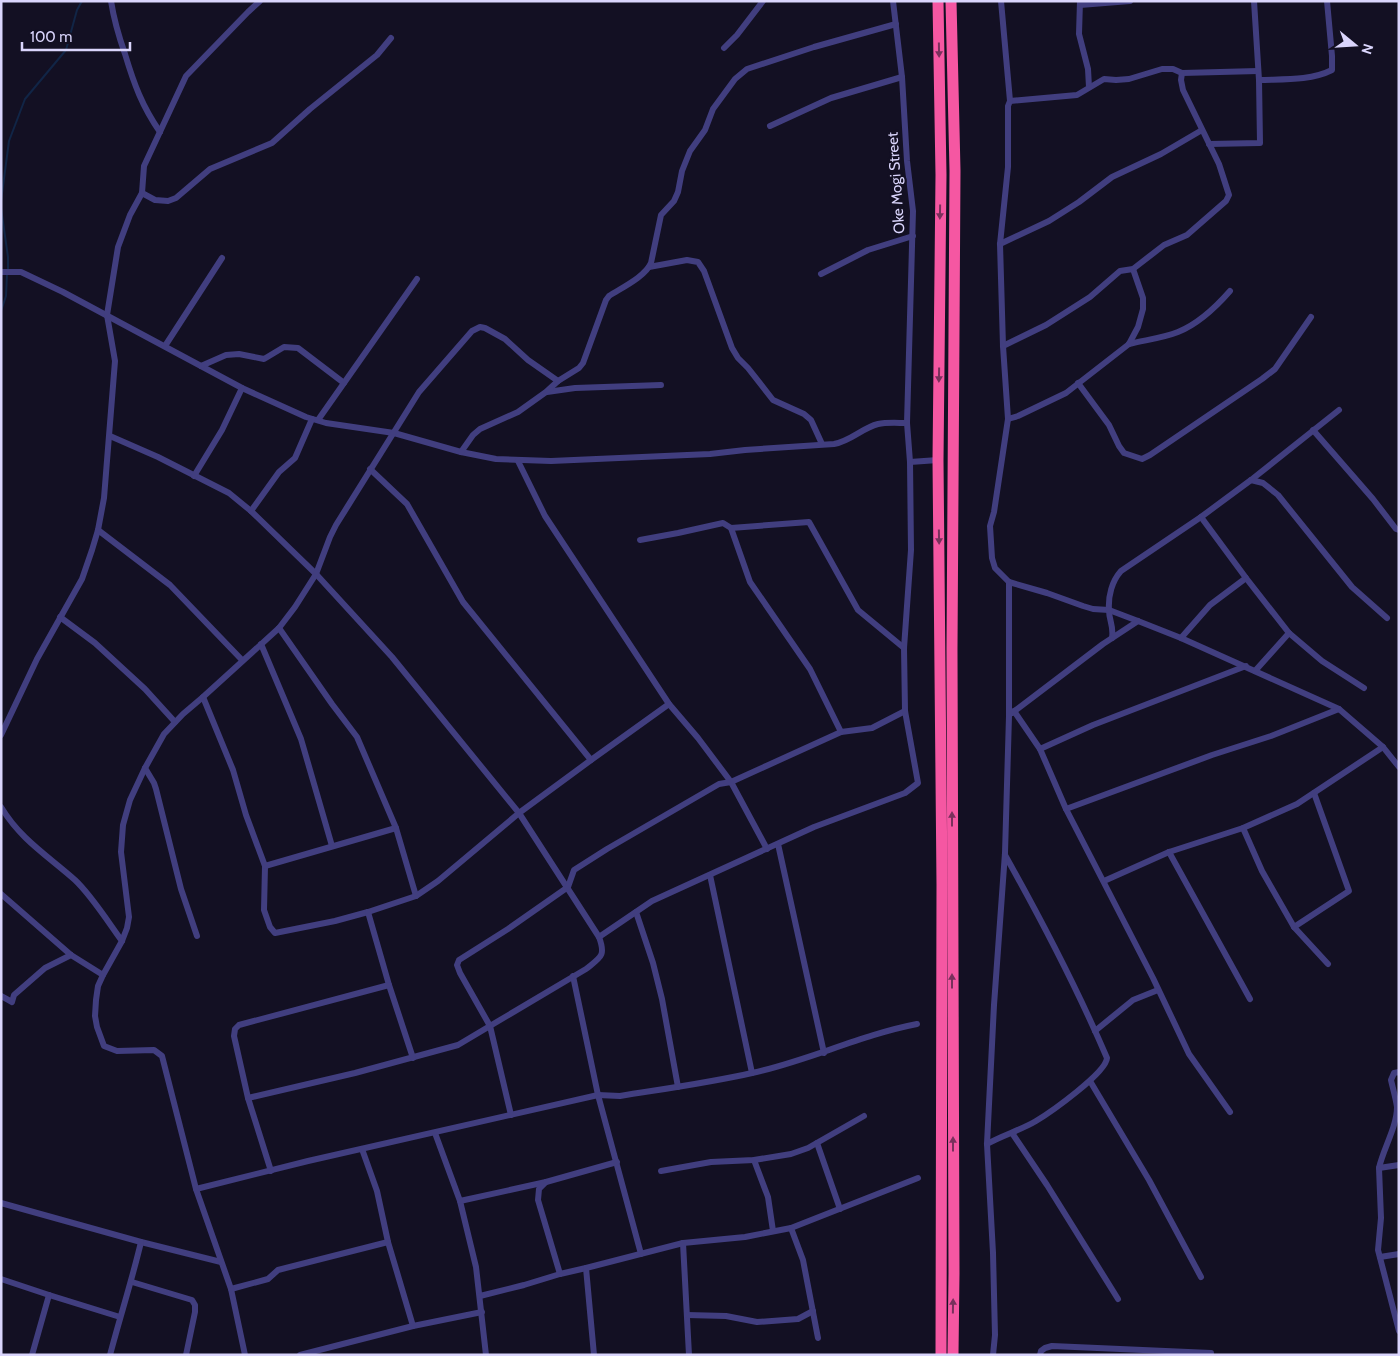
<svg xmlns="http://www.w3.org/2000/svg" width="1400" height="1356" viewBox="0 0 1400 1356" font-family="Cabin,sans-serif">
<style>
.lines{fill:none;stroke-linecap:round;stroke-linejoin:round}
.stream{stroke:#112546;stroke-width:2}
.minor{stroke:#413e7f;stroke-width:6}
.motorway{stroke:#f557a2;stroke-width:11}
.oneway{fill:#79305c}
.labels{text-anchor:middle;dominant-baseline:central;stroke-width:4.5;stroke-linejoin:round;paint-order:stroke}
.street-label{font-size:15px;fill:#dad5fc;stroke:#131023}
</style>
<rect width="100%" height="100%" fill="#131023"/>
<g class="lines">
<g class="stream">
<path d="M 1,201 L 9,141 L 25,99 L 66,50 L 77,10 L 82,1"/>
<path d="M 1,208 L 8,257 L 8,269"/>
<path d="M 1,311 L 6,296 L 7,274"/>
</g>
<g class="minor">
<path d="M 111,1 C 114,20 119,37 125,54 C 134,84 142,106 160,132"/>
<path d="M 1080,1 L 1079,34 L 1088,69 L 1089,87"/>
<path d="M 1080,5 L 1130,1"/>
<path d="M 724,48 L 737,35 L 763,1"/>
<path d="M 1259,80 C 1283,79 1310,81 1332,70 L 1332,56 L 1327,1"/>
<path d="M 1010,101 L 1077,95 L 1104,79 L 1116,80 L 1129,79 L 1162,69 L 1173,69 L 1182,73 L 1258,71"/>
<path d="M 770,126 L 831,98 L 902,77"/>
<path d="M 1209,144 L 1260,143 L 1259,80 L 1254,1"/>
<path d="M 142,193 L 155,200 L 168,201 L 176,198 L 210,169 L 272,143 L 310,109 L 377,55 L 391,38"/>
<path d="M 1000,244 L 1049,221 L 1079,202 L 1112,177 L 1161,154 L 1202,130"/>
<path d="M 649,267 L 687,260 L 698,262 L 704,271 L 732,348 L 738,358 L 748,368 L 773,400 L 804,414 L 811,420 L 822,444"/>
<path d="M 1,272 L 21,272 L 63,292 L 242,388 L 306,417 L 326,423 L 394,433 L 461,452 L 496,459 L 551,461 L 710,454 L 745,450 L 834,444 C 851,441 862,428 878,424 C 887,422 898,423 907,423"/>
<path d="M 821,274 L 868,250 L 913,236"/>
<path d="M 1129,344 C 1145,340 1163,338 1178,332 C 1198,324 1216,307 1230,291"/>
<path d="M 165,346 L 222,258"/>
<path d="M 1003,346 L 1046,325 L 1090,297 L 1120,271 L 1133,269 L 1164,245 L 1187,235 L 1226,201 L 1229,195 L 1219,164 L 1183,90 L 1181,80 L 1182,73"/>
<path d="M 201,366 L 226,355 L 239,354 L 264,359 L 284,347 L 298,348 L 344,383"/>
<path d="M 1078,383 L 1109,425 L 1119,446 L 1124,453 L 1142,459 L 1150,455 L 1262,379 L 1275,369 L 1311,317"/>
<path d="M 547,392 L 575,388 L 661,385"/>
<path d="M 1008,419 L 1018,416 L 1066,393 L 1129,344 L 1138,327 L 1143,309 L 1143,298 L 1133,269"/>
<path d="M 318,420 L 417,279"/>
<path d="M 1313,430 L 1373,499 L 1396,529 L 1399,530"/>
<path d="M 110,436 L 158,457 L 229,493 L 251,511 L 316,574 L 392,657 L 519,813 L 599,937 C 606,956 601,957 586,969 L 458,1045 L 355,1073 L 248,1098"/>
<path d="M 461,452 L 473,435 L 480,429 L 518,412 L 546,392 L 558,381 L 579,368 L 583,363 L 606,300 L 609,296 C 621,288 645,277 651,263 L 661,215 L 674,201 L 678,192 L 682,171 L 690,151 L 705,130 L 713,109 L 735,79 L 747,69 L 814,47 L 896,24"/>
<path d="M 518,461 L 545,516 L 669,704 L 698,738 L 731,782 L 767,849"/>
<path d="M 910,462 L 938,460"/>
<path d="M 370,469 L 407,504 L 463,602 L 591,760"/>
<path d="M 194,476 L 222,430 L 242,388"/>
<path d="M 1251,480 L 1263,483 L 1278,495 L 1352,587 L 1387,618"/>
<path d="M 251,511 L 279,472 L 295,458 L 312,419"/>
<path d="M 1201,517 L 1246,578 L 1289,633 L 1322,661 L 1364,688"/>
<path d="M 98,530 L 170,585 L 242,660"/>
<path d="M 640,540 L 678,533 L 723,523 L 731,528 L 809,522 L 858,610 L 904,648"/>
<path d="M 1009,582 L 1047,593 L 1083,606 L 1093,609 L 1109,610 L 1138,621 L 1181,638 L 1339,709 L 1383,747 L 1399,767"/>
<path d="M 60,617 L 95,643 L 145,689 L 175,722"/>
<path d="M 279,628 L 332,704 L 357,737 L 396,828 L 416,896"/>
<path d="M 1112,638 C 1114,626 1109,621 1109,610 C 1108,596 1112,581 1121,571 L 1201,517 L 1251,480 L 1339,410"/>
<path d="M 1181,638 L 1210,605 L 1246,578"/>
<path d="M 261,644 L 301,739 L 332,846"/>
<path d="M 1255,671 L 1289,633"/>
<path d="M 203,697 L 233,770 L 246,815 L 265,866 L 264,910 L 270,927 L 275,933 L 335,921 L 368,912 L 416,896 L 438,881 L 519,813 L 591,760 L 669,704"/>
<path d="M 1014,711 L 1040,749 L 1066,809 L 1153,978 L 1189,1054 L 1230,1112"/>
<path d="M 1012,713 L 1103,644 L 1138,621"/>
<path d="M 841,732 L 872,728 L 905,711"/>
<path d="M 1,735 L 37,659 L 82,579 L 92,550 L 98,530 L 104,498 L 115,361 L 107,315 L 118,247 L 130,215 L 142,193 L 144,166 L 186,76 L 248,12 L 260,1"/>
<path d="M 1040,749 L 1093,725 L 1246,666"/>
<path d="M 145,768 L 154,783 L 156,789 L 181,889 L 197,936"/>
<path d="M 1,807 C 20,839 48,856 75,880 C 92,896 108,922 122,941"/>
<path d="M 1066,809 L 1212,755 L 1271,736 L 1339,709"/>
<path d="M 1243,828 L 1262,871 L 1294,927 L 1328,964"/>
<path d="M 778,844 L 824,1053"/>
<path d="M 1169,852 L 1250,999"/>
<path d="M 265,866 L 396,828"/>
<path d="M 710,875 L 752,1073"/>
<path d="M 1104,881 L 1169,852 L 1243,828 L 1297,804 L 1383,747"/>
<path d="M 1,894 L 71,955 L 103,975"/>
<path d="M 368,912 L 389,985 L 413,1058"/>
<path d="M 636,912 L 653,963 L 662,999 L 678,1087"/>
<path d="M 1294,927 L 1349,891 L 1314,793"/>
<path d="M 599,937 L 652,901 L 814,827 L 905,793 L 918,783 L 905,711 L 904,648 L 911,550 L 910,462 L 907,423 L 913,211 L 907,161 L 902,77 L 893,1"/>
<path d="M 573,976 L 598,1095 L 641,1254"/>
<path d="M 1,996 L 12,1002 L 14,995 L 45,968 L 71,955"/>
<path d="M 1095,1031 L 1133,1000 L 1158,990"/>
<path d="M 1399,1072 L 1394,1073 L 1391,1080 C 1393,1089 1396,1099 1397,1107 C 1397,1127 1383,1149 1379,1168 L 1381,1218 L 1378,1250 L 1399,1331"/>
<path d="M 1090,1081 L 1149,1180 L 1201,1277"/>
<path d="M 511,1115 L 490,1026 L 460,973 L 457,965 L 459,960 L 508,929 L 568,887 L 574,870 L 607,849 L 719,784 L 731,782 L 841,732 L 810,669 L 750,582 L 731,528"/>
<path d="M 435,1133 L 460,1201 L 476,1267 L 486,1355"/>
<path d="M 1012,1133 L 1047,1185 L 1118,1299"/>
<path d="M 817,1143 L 840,1209"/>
<path d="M 987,1144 C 1003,1135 1021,1130 1036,1121 C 1051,1112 1106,1073 1107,1058 C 1077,988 1042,921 1005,855"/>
<path d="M 362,1149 L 377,1191 L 388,1242 L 413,1326"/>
<path d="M 754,1160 L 768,1197 L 773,1231"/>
<path d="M 1379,1168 L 1399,1165"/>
<path d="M 271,1171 L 248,1098 L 234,1036 L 235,1029 L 239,1025 L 389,985"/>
<path d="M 661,1171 L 711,1162 L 754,1160 L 791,1154 L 808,1148 L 864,1116"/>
<path d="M 196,1189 L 308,1161 L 598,1095 L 620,1096 C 663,1089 708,1083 752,1073 C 808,1061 860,1035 917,1024"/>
<path d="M 460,1201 L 546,1182"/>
<path d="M 1,1203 L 141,1242 L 221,1262"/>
<path d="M 791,1228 L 803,1260 L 818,1338"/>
<path d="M 683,1243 L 689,1355"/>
<path d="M 1380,1257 L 1399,1254"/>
<path d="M 560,1274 L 538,1200 L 539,1189 L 546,1182 L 617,1162"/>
<path d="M 1,1279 L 49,1295 L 120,1317"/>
<path d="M 132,1282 L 192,1300 L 195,1305 L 195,1312 L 186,1355"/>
<path d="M 231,1289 L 268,1279 L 278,1270 L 388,1242"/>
<path d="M 480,1296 L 524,1285 L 560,1274 L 586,1268"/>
<path d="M 687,1315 L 726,1316 L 757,1322 L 798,1319 L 813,1311"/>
<path d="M 32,1355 L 49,1295"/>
<path d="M 110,1355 C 120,1317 132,1280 141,1242"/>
<path d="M 245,1355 L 231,1289 L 196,1189 L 162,1056 L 154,1050 L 117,1051 L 104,1046 L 97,1027 L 95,1016 L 96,1000 L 98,986 L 103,975 L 122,941 L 127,928 L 129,917 L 121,852 L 123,825 L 130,800 L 145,768 L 164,734 L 183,714 L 203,697 L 279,628 L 295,607 L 316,574 L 330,537 L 336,525 L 419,392 L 472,331 L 480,327 L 485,328 L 505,339 L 528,360 L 558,381"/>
<path d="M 300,1355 L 413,1326 L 482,1312"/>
<path d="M 594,1355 L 586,1268 L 683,1243 L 745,1237 L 791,1228 L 918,1178"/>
<path d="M 993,1355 L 995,1335 L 993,1253 L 987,1144 L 994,1005 L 1005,853 L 1009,716 L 1009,582 L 995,568 L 992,558 L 990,526 L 994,512 L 1008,419 L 1003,346 L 1000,244 L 1008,167 L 1008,106 L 1010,101 L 1001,1"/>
<path d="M 1040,1355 L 1041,1351 L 1045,1348 L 1052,1346 L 1211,1353"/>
</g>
<g class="motorway">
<path d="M 938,1 L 941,175 L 938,460 L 942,884 L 941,1355"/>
<path d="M 951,1 L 955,171 L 952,649 L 954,1273 L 953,1355"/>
</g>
</g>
<defs><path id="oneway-solid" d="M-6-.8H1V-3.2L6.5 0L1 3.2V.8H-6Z" transform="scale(1.25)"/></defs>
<g class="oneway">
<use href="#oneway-solid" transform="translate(939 50) rotate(89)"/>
<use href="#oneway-solid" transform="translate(940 212) rotate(91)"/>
<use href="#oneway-solid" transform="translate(939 375) rotate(91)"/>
<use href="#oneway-solid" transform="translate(939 537) rotate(89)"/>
<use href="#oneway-solid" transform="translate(952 819) rotate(-90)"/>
<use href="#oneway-solid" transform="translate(952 981) rotate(-90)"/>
<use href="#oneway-solid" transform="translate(953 1144) rotate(-90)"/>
<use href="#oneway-solid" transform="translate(953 1306) rotate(-89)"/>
</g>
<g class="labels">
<g class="street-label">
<text transform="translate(896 183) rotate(-94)">Oke Mogi Street</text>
</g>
</g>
<rect width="1400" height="1356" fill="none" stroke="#dad5fc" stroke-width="5"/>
<g transform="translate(1355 45) rotate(108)" stroke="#131023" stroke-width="4" paint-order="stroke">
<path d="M0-4L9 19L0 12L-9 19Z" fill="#dad5fc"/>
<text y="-8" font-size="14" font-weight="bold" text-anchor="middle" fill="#dad5fc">N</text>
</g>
<path d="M22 42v8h108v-8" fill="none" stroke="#dad5fc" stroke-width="2.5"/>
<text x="30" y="42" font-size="15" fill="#dad5fc" stroke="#131023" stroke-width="4" paint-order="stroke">100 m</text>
</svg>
